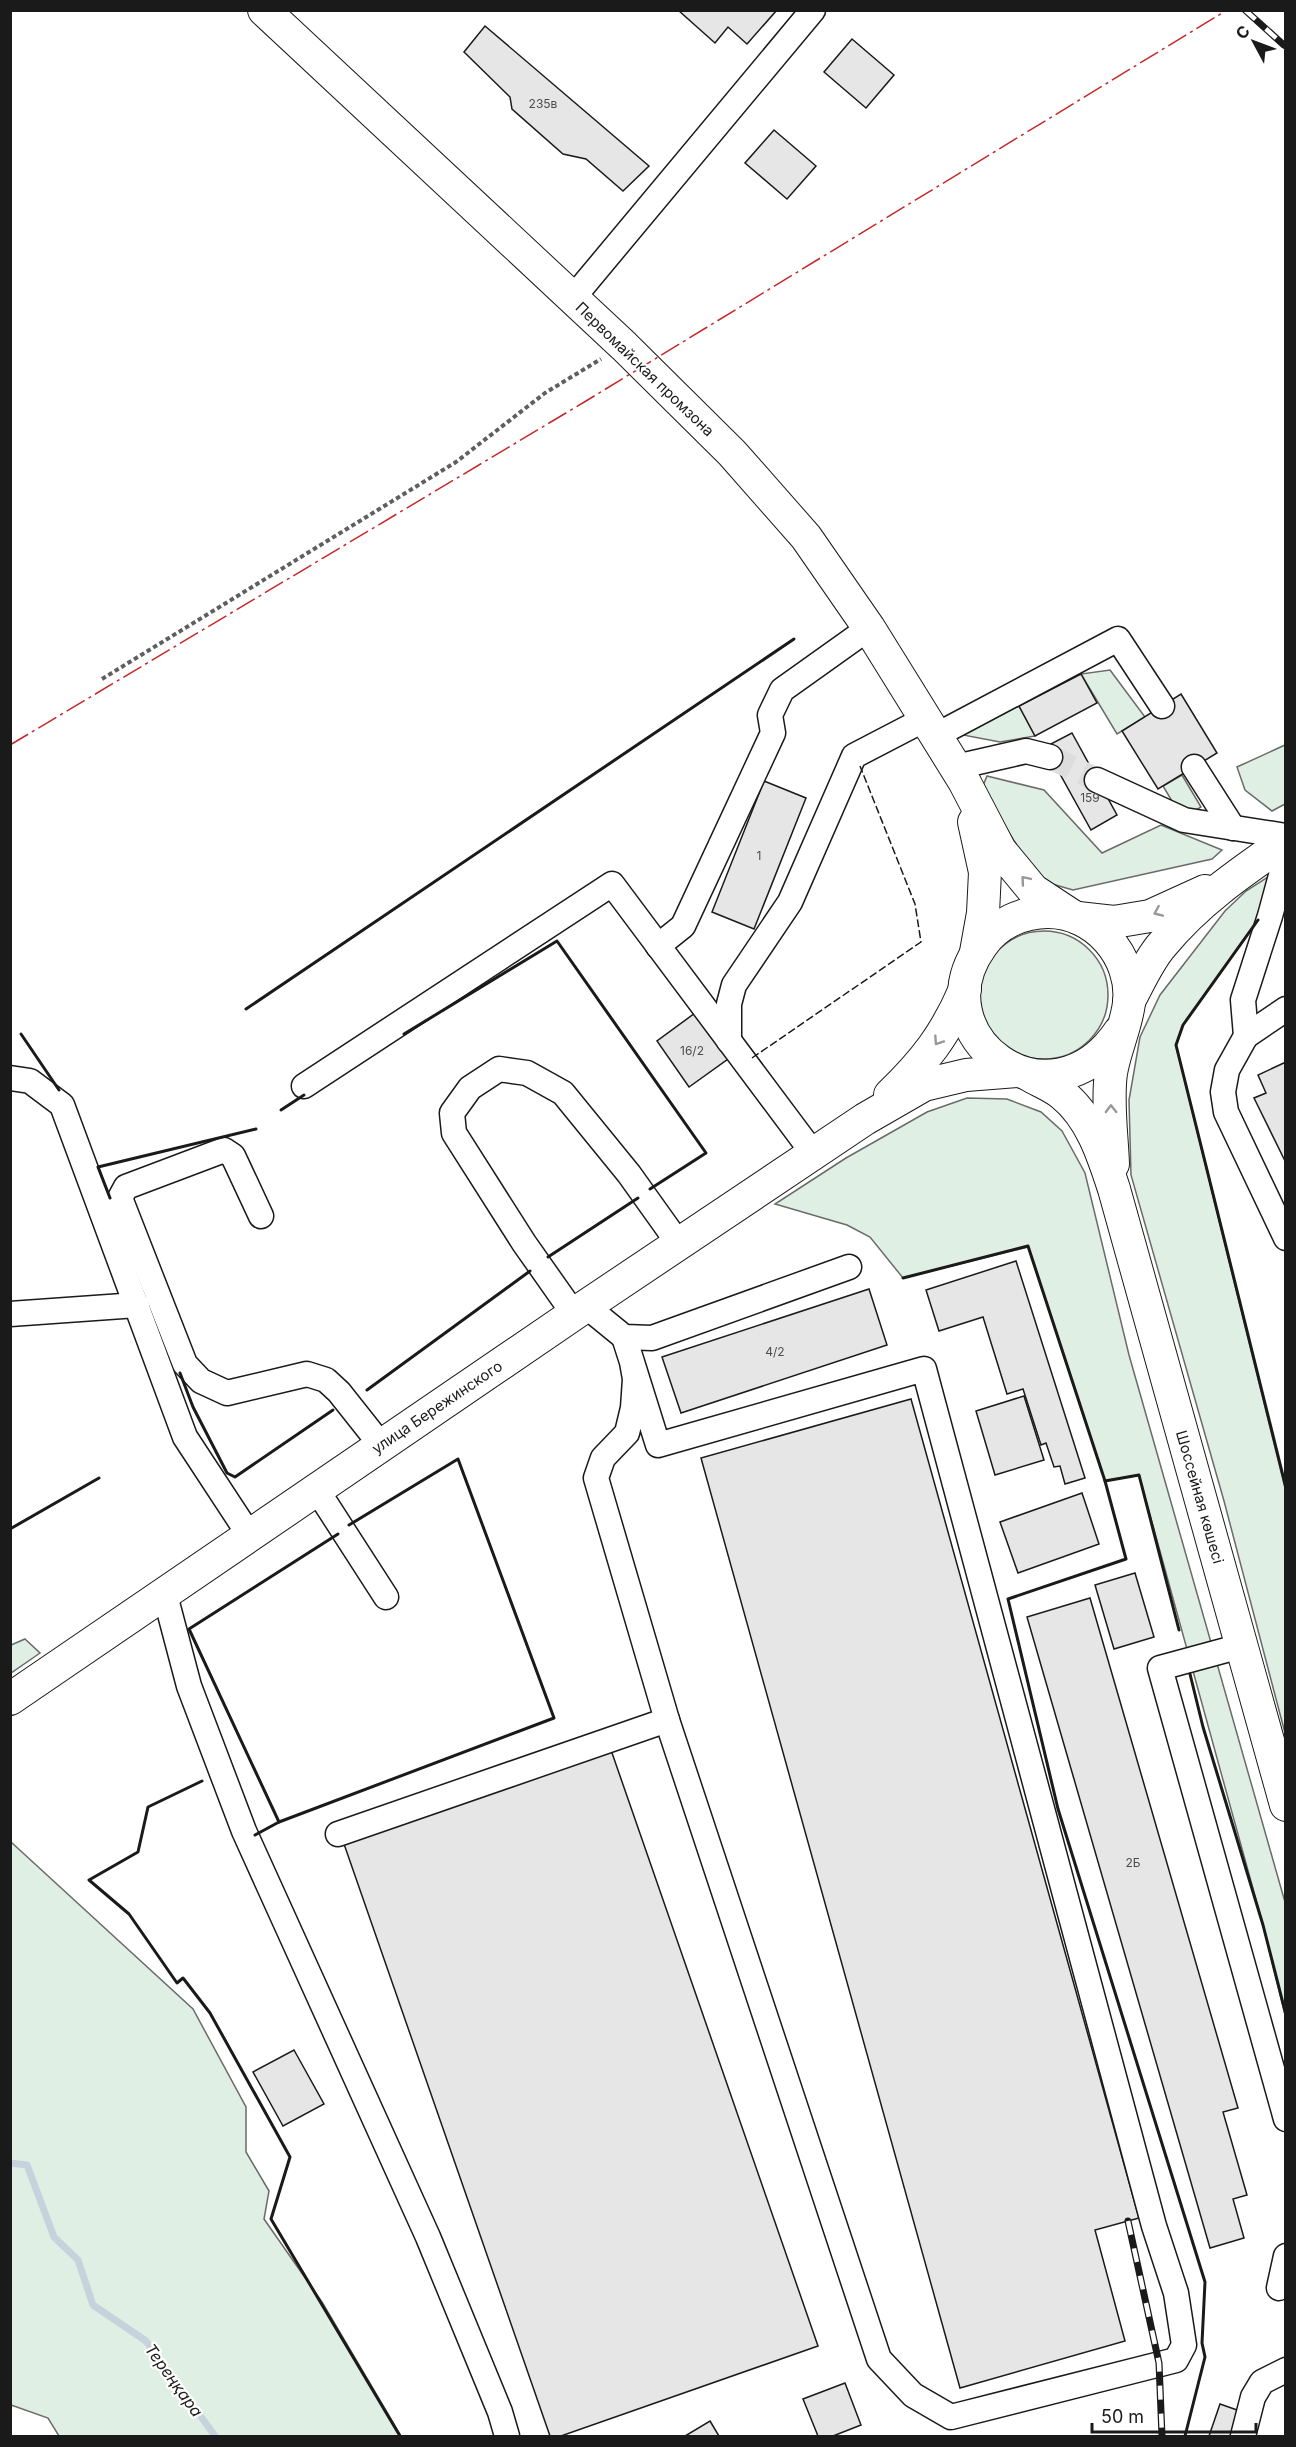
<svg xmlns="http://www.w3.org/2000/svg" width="1296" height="2447" viewBox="0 0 1296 2447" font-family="Inter,sans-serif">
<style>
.green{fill:#e0efe3;stroke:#6a6a6a;stroke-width:1.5}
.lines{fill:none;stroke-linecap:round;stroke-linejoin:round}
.stream{stroke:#c6d2dc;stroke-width:7}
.building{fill:#e6e6e6;stroke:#1a1a1a;stroke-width:1.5}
.minor-tunnel{stroke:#ddd;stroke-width:24;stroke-dasharray:24 12;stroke-linecap:butt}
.minor-casing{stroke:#1a1a1a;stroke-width:27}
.major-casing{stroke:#1a1a1a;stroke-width:34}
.path{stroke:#5f5f5f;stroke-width:4;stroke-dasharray:4.5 3;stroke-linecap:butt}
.minor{stroke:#fff;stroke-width:24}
.major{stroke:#fff;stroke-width:32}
.rail-casing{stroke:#1a1a1a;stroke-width:7}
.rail{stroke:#fff;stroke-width:4.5;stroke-dasharray:14;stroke-linecap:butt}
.fence{stroke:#1a1a1a;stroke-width:1.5;stroke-dasharray:8 3;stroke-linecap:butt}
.wall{stroke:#1a1a1a;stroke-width:3}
.power{stroke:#c62828;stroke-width:1.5;stroke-dasharray:21 4.5 3 4.5;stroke-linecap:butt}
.oneway{stroke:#989898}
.labels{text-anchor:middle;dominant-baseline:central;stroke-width:4.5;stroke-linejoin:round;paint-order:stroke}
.number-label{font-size:12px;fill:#4d4d4d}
.street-label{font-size:15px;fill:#1a1a1a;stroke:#fff}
.water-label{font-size:16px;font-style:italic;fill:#1a1a1a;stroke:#fff}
</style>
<rect width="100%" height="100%" fill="#fff"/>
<g class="green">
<path d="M 1110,670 L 1145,717 L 1117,734 L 1081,674 Z"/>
<path d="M 1019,706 L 1035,736 L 1000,742 L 963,735 Z"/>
<path d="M 1285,745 L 1285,804 L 1272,811 L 1245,790 L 1237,767 Z"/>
<path d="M 1182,775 L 1201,807 L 1188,815 L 1176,808 L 1163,786 Z"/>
<path d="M 987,776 L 1044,790 L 1102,853 L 1161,825 L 1222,850 L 1212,859 L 1073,890 L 1038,880 L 982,788 Z"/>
<path d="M 1285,866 L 1261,915 L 1183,1025 L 1176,1046 L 1285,1488 L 1285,1733 L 1224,1501 L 1131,1175 L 1129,1100 L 1140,1037 L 1160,995 L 1225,911 L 1246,891 Z"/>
<circle cx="1044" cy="995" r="64"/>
<path d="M 967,1098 L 1007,1099 L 1041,1112 L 1062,1131 L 1085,1173 L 1129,1355 L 1285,1902 L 1285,2015 L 1263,1925 L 1139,1475 L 1105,1481 L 1028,1247 L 903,1278 L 870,1237 L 847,1225 L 775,1204 L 846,1158 L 927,1112 Z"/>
<path d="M 25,1639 L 40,1653 L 11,1673 L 11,1645 Z"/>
<path d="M 11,1842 L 193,2009 L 246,2107 L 246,2152 L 269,2191 L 264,2219 L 322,2302 L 401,2436 L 59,2436 L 48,2418 L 11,2405 Z"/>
</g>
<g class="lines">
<path class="stream" d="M 10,2163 L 27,2165 L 54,2237 L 78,2260 L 93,2305 L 146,2341 L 215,2436"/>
</g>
<g class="building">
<path d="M 678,10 L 777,10 L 747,44 L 728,27 L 715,43 Z"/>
<path d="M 485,26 L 649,166 L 623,191 L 586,159 L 563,154 L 512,109 L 510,97 L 464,52 Z"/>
<path d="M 852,39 L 894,75 L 866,108 L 824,72 Z"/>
<path d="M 774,130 L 816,166 L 787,199 L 745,163 Z"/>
<path d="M 1081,674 L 1097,703 L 1035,736 L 1019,706 Z"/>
<path d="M 1181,694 L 1217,753 L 1158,789 L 1122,731 Z"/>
<path d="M 1072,733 L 1117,815 L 1091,830 L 1045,747 Z"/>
<path d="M 764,781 L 806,798 L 754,929 L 712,912 Z"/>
<path d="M 695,1013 L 728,1059 L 689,1087 L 657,1041 Z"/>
<path d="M 1286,1062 L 1286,1163 L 1254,1098 L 1266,1093 L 1258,1075 Z"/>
<path d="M 1016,1261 L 1085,1478 L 1065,1484 L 1060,1466 L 1054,1467 L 1046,1443 L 1041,1445 L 1023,1389 L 1007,1394 L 983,1317 L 939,1331 L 926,1290 Z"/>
<path d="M 869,1289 L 887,1345 L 681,1413 L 662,1357 Z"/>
<path d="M 1024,1396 L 1044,1460 L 995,1475 L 976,1411 Z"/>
<path d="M 911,1399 L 1139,2218 L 1095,2230 L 1125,2341 L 960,2388 L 701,1458 Z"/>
<path d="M 1082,1493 L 1099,1544 L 1018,1573 L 1000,1522 Z"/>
<path d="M 1135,1573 L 1154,1637 L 1114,1649 L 1095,1585 Z"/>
<path d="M 1090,1598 L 1238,2108 L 1223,2112 L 1247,2195 L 1233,2199 L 1244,2238 L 1210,2248 L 1027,1617 Z"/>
<path d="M 611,1750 L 818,2346 L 561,2436 L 550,2436 L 344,1844 Z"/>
<path d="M 294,2050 L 324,2104 L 283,2126 L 253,2072 Z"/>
<path d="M 845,2383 L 861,2425 L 833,2436 L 818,2436 L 803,2399 Z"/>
<path d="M 1220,2404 L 1240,2411 L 1232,2436 L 1209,2436 Z"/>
<path d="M 710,2421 L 719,2436 L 685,2436 Z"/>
</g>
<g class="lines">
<path class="minor-tunnel" d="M 1050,757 L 1097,780"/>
<defs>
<g id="minor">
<path d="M 572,299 L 813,10"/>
<path d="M 937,735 L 1118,639 L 1162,706"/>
<path d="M 956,767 L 1026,751 L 1050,757"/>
<path d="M 1194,767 L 1233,828"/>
<path d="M 1097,780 L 1184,820 L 1286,836"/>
<path d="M 1286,857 L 1270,916 L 1243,1000 L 1246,1036 L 1227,1070 L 1223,1092 L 1226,1112 L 1286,1238"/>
<path d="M 658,946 L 683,926 L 773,733 L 770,715 L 782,690 L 869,628"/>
<path d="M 1246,1036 L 1286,1009"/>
<path d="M 729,1041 L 729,1004 L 734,985 L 790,902 L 854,756 L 927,718"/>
<path d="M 10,1078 L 30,1081 L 62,1105 L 185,1437 L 250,1536"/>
<path d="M 304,1086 L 612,884 L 813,1153"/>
<path d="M 261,1216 L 233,1156 L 224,1150 L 126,1187 L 120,1198 L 185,1364 L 201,1381 L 227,1393 L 307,1374 L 326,1380 L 339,1392 L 381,1445"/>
<path d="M 586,1306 L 624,1337 L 652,1338 L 849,1267"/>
<path d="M 10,1314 L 137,1305"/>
<path d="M 574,1314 L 524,1243 L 454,1133 L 452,1113 L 470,1088 L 499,1069 L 527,1073 L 563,1093 L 629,1174 L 679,1244"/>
<path d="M 624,1337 L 632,1362 L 635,1379 L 633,1408 L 627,1433 L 603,1458 L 596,1478 L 667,1720 L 879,2359 L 913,2395 L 951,2417 L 1176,2360 L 1184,2345 L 1176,2293 L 1154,2226 L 924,1369 L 658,1445 L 632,1362"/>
<path d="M 317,1490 L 386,1597"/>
<path d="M 165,1595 L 189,1686 L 244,1831 L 428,2237 L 500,2412 L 507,2436"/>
<path d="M 1241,1646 L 1160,1668 L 1286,2119"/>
<path d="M 338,1834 L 667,1720"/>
<path d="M 1279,2288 L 1286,2256"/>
<path d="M 1243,2436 L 1253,2397 L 1262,2382 L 1286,2370"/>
</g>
<g id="major">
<path d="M 264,10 L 624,346 L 732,453 L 806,537 L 869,628 L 964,781 L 1000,850 L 1033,890 L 1071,915"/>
<path d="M 974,822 L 985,872 L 983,913 L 976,952"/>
<path d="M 1078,918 L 1114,922 L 1150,916 L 1205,891"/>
<path d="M 1129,1001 C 1139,983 1148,961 1162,945 C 1196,903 1241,872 1286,841"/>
<path d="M 1029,1075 C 1039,1081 1053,1086 1062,1094 C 1091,1117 1103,1155 1114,1189 L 1286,1805"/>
<path d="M 890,1095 C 925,1061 946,1034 965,989"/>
<path d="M 1113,1164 C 1112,1135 1107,1102 1111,1073 C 1115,1049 1126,1027 1129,1003 C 1134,956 1095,912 1048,912 C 1023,912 997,923 982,945 C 916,1035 1050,1136 1120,1031"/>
<path d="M 10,1699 L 574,1314 L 865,1119 L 924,1085 L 966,1075 L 1017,1071"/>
</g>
</defs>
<use href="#minor" class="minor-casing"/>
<use href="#major" class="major-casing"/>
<path class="path" d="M 102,679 L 456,462 L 545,393 L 601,359"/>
<use href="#minor" class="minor"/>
<use href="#major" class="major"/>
<defs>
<g id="rail">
<path d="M 1245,10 L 1286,47"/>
<path d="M 1128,2221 L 1159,2363 L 1162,2436"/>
</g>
</defs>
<use href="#rail" class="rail-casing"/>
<use href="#rail" class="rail"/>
<path class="fence" d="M 752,1058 L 921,942 L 915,904 L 860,766"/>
<g class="wall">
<path d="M 1258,920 L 1183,1025 L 1176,1045 L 1286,1488"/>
<path d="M 246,1009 L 794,639"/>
<path d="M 21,1034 L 59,1090"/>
<path d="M 404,1034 L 557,941 L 706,1153 L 650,1189"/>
<path d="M 281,1110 L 304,1095"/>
<path d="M 110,1198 L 98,1167 L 256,1129"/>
<path d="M 548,1257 L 638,1198"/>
<path d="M 903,1278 L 1028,1246 L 1105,1481 L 1126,1559 L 1008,1599 L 1058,1809 L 1205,2282 L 1202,2343 L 1205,2357 L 1185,2436"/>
<path d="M 180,1373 L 193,1407 L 227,1473 L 235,1477 L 333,1410"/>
<path d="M 367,1390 L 530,1271"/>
<path d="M 1105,1481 L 1139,1475 L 1179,1630"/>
<path d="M 10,1529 L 99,1478"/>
<path d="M 1190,1674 L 1203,1727 L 1263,1925 L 1286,2015"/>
<path d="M 202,1781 L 148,1807 L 138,1852 L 89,1880 L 129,1914 L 177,1983 L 183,1978 L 210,2013 L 290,2157 L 271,2219 L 400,2436"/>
<path d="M 279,1822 L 189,1629 L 338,1534"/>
<path d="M 255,1835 L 279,1822 L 554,1718 L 458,1459 L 349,1525"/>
</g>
<path class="power" d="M 10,745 L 586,401 L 1227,10"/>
</g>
<defs><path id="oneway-chevron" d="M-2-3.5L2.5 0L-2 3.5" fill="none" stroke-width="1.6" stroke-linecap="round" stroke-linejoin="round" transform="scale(1.5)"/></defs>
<g class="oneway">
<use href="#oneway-chevron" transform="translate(1025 880) rotate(-130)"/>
<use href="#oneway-chevron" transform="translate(1158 912) rotate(157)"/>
<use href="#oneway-chevron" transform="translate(938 1041) rotate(124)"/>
<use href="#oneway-chevron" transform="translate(1111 1109) rotate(-91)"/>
</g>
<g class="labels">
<g class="number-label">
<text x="543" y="103">235в</text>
<text x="1090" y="797">159</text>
<text x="759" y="855">1</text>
<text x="692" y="1050">16/2</text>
<text x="775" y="1351">4/2</text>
<text x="1133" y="1862">2Б</text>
</g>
<g class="street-label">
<text transform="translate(645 369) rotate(44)">Первомайская промзона</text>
<text transform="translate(437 1407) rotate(-34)">улица Бережинского</text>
<text transform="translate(1200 1497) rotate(74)">Шоссейная көшесі</text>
</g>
<g class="water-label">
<text transform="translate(174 2380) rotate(54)">Тереңқара</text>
</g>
</g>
<rect width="1296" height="2447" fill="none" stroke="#1a1a1a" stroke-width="24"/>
<g transform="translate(1254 42) rotate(311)" stroke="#ffffff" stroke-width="4.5" paint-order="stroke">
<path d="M0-4.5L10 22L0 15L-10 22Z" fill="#1a1a1a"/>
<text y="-9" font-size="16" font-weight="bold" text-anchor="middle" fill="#1a1a1a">С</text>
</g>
<path d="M1092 2423v9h164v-9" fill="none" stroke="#1a1a1a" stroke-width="3"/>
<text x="1101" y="2423" font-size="18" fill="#1a1a1a" stroke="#ffffff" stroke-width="4.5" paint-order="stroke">50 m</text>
</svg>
